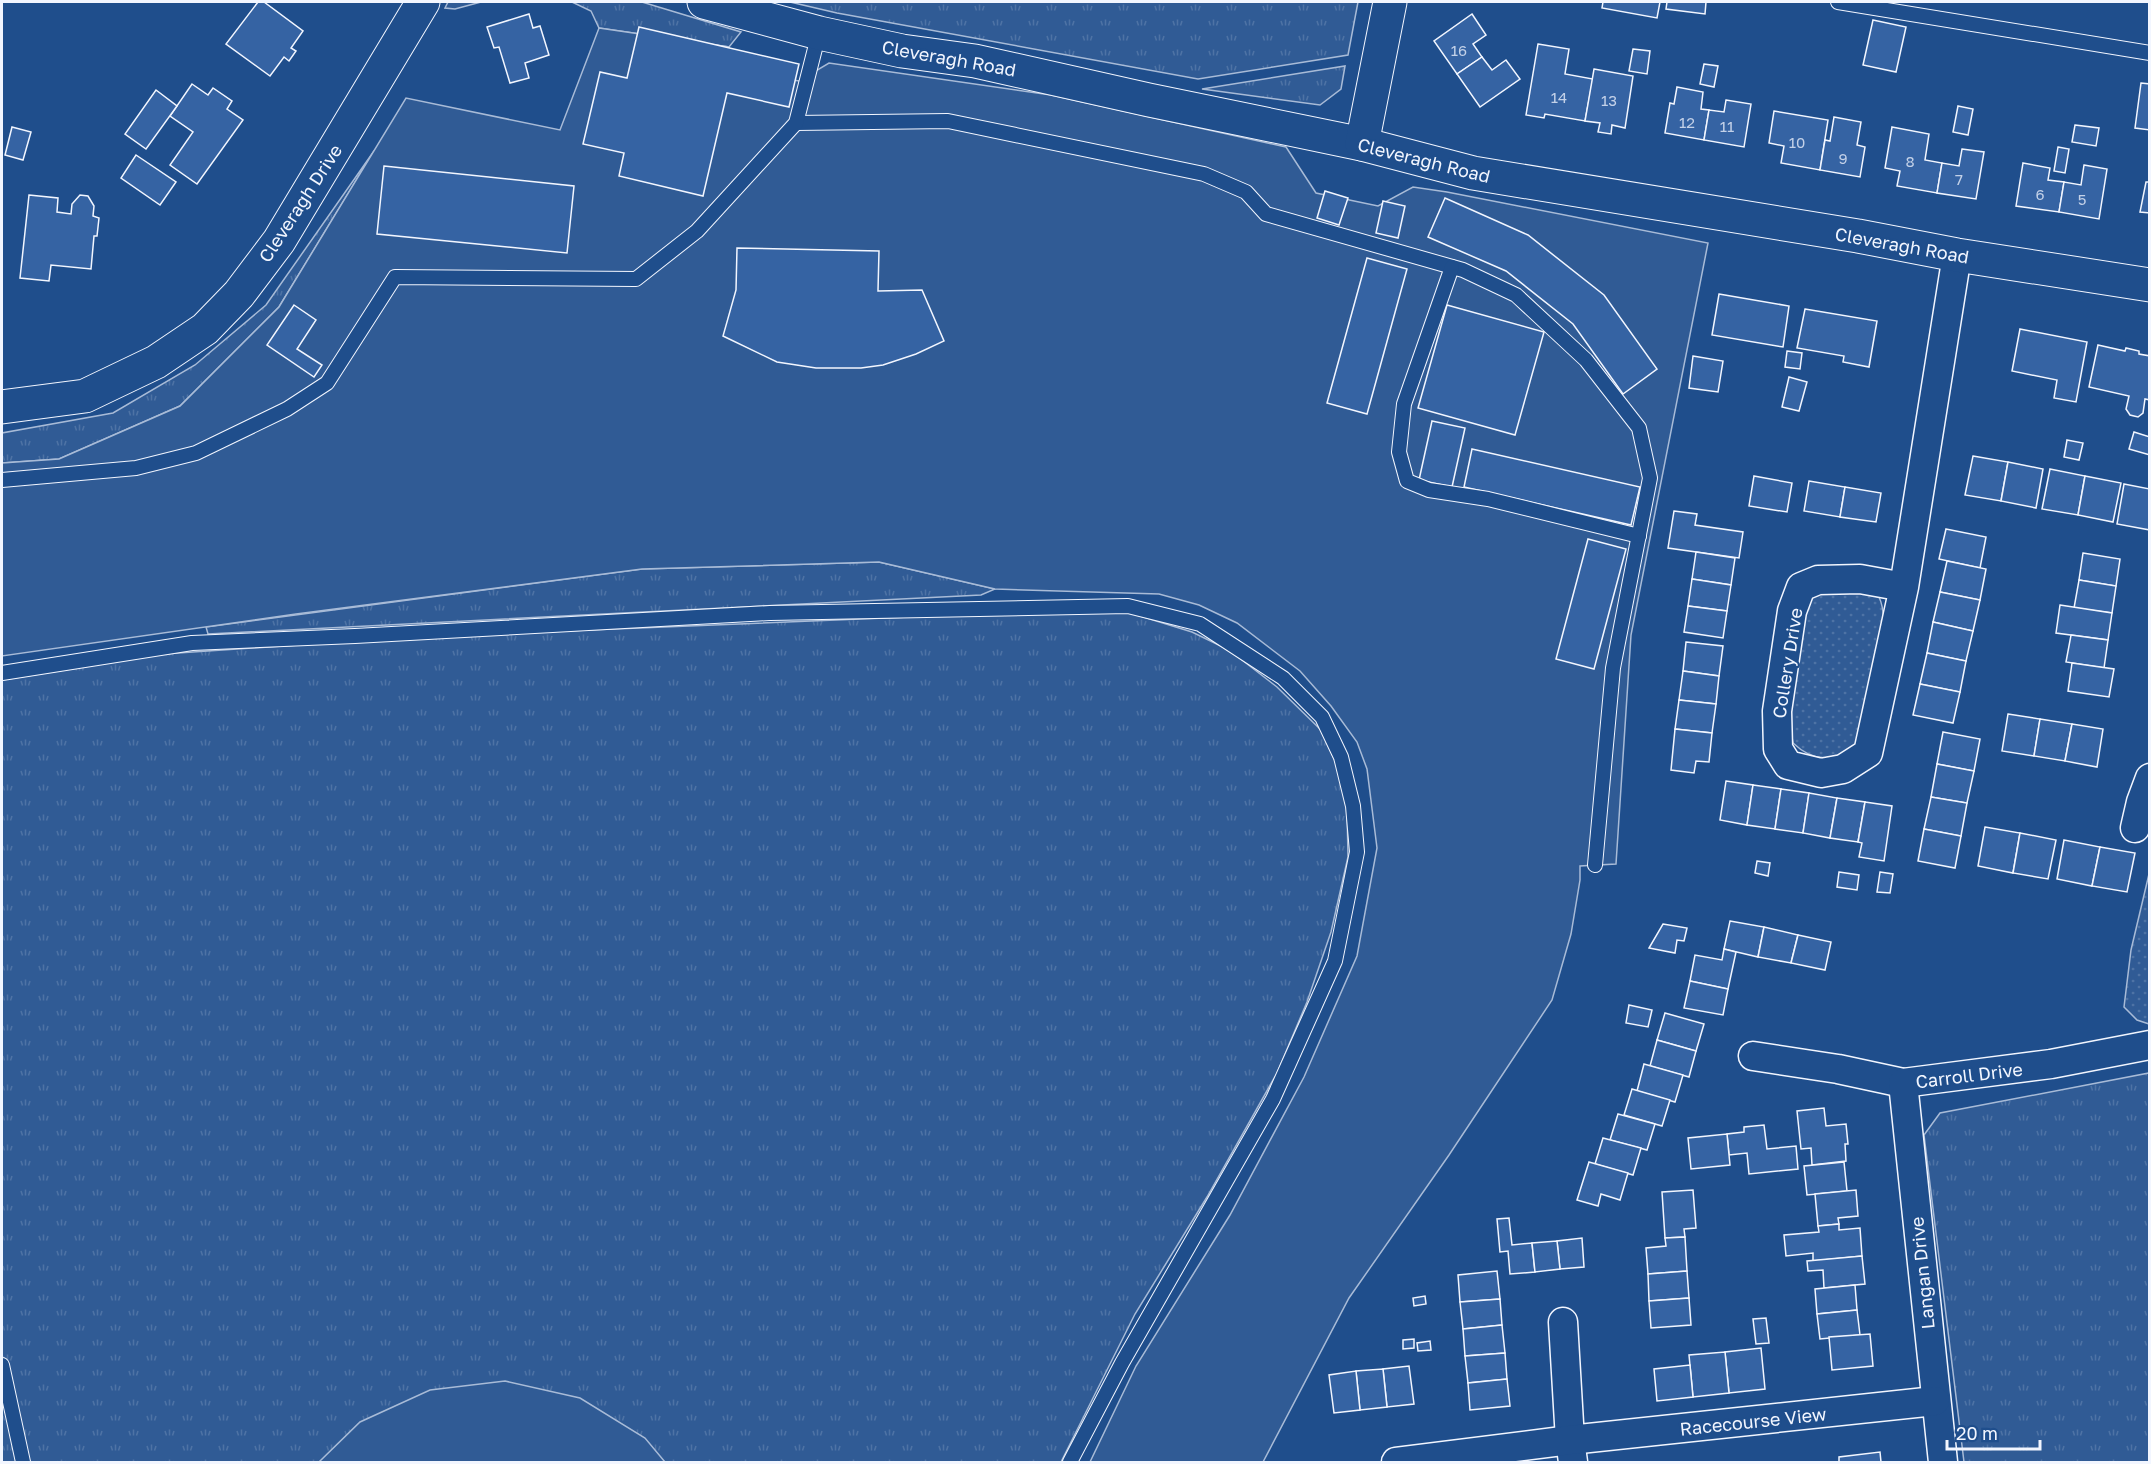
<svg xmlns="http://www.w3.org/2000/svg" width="2151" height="1464" viewBox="0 0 2151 1464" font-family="'Golos Text',sans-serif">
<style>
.grass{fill:url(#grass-tufts);stroke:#a8bbd7;stroke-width:1.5}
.park{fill:url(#park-dots);stroke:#a8bbd7;stroke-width:1.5}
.pitch{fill:#305b95;stroke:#a8bbd7;stroke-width:1.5}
.building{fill:#3563a3;stroke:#f2f6ff;stroke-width:1.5}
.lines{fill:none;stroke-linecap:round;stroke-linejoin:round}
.service-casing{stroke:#f2f6ff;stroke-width:16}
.minor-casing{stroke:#f2f6ff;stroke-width:31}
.tertiary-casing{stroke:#f2f6ff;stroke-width:35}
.service{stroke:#1f4e8c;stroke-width:14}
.minor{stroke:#1f4e8c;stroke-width:28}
.tertiary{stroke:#1f4e8c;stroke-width:33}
.labels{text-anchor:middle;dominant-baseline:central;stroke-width:4.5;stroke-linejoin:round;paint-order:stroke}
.number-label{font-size:15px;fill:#c3d1e8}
.street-label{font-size:18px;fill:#f2f6ff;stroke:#1f4e8c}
</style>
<defs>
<pattern id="grass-tufts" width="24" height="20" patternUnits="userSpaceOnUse" patternTransform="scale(1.5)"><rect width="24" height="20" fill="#305b95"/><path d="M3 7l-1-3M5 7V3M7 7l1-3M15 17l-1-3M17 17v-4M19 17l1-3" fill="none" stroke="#4e73a5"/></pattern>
<pattern id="park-dots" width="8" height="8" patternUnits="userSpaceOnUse" patternTransform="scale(1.5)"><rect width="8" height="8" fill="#305b95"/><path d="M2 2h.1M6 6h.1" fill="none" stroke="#4e73a5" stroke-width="1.8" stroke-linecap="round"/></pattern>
</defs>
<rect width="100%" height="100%" fill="#1f4e8c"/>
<g class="grass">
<path d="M 448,2 L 481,2 L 455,9 L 445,8 Z"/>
<path d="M 572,2 L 642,2 L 741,32 L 729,47 L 599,28 L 591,11 Z"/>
<path d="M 790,2 L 1358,2 L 1348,55 L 1198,79 L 837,13 Z"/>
<path d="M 1345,66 L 1341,89 L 1320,105 L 1202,89 Z"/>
<path d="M 374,151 L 279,307 L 180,406 L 59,459 L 2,463 L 2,433 L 113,413 L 195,365 L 266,305 Z"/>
<path d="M 879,562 L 995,589 L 981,595 L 208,634 L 206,627 L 642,569 Z"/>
<path d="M 1124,611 L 1192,632 L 1229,650 L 1277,687 L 1322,731 L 1338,768 L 1347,808 L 1348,857 L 1331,932 L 1307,1002 L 1277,1073 L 1207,1197 L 1135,1314 L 1061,1462 L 2,1462 L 2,680 L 163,654 L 419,637 L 959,615 Z"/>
<path d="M 2149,1073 L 2149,1462 L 1964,1462 L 1924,1135 L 1940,1113 Z"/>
</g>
<g class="park">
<path d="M 1851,591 L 1879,597 C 1894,628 1869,709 1861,744 C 1835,760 1816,765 1793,743 L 1789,722 L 1807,601 L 1818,592 Z"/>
<path d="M 2149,874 L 2150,1024 L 2149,1024 L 2137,1020 L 2124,1007 L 2131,950 Z"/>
</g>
<g class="pitch">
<path d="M 599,28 L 729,47 L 730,69 L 799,81 L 829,63 L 1051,95 L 1286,147 L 1316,193 L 1378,206 L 1413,187 L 1447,192 L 1708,243 L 1631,635 L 1616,864 L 1580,866 L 1580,880 L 1571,934 L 1552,1000 L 1449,1155 L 1349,1298 L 1263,1462 L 1090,1462 L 1136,1366 L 1230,1215 L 1304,1077 L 1357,956 L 1377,848 L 1367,769 L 1357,742 L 1331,706 L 1300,671 L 1237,623 L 1199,605 L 1159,594 L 995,589 L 879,562 L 642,569 L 296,614 L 2,656 L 2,463 L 59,459 L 180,406 L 279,307 L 406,98 L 560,130 Z"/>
<path d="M 505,1381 L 580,1398 L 645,1438 L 665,1462 L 319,1462 L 360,1422 L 430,1390 Z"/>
</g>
<g class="building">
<path d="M 258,2 L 264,2 L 303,31 L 291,48 L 296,51 L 289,61 L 284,57 L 270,76 L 226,44 Z"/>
<path d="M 1603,2 L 1660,2 L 1657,18 L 1602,8 Z"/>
<path d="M 1667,2 L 1706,2 L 1705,14 L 1666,9 Z"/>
<path d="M 529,14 L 533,28 L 540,26 L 549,55 L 525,63 L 529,78 L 510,83 L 499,47 L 494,48 L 487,27 Z"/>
<path d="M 1472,14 L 1486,35 L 1473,44 L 1482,57 L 1457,74 L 1434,41 Z"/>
<path d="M 1873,20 L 1906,27 L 1896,72 L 1863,65 Z"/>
<path d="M 639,27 L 799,64 L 789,107 L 727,93 L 703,196 L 619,176 L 624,153 L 583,144 L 600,72 L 627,78 Z"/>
<path d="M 1538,44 L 1569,49 L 1565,74 L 1593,79 L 1585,121 L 1545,114 L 1544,118 L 1526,115 Z"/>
<path d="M 1633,49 L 1650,51 L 1647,74 L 1629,71 Z"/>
<path d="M 1482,57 L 1492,70 L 1506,60 L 1520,79 L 1480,107 L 1457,74 Z"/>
<path d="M 1704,64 L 1718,66 L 1714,87 L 1700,84 Z"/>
<path d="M 1594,69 L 1633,76 L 1625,128 L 1612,125 L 1611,134 L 1598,132 L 1600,123 L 1585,121 Z"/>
<path d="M 2141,83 L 2150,84 L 2150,130 L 2135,128 Z"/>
<path d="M 192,84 L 208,95 L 213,88 L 232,101 L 227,109 L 243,120 L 197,184 L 170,165 L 193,132 L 170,116 Z"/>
<path d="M 1677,87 L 1703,92 L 1701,109 L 1709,110 L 1704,140 L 1665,133 L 1670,103 L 1674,104 Z"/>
<path d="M 156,90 L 177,106 L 146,149 L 125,134 Z"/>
<path d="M 1726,100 L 1751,104 L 1744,147 L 1704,140 L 1709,110 L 1724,112 Z"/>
<path d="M 1958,106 L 1973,109 L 1968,135 L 1953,132 Z"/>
<path d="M 1774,111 L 1828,120 L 1820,170 L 1781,163 L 1784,146 L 1769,143 Z"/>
<path d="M 1834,117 L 1861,122 L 1857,145 L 1865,147 L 1860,177 L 1820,170 L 1825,140 L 1830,141 Z"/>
<path d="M 2075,125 L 2099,128 L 2096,146 L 2072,142 Z"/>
<path d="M 12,127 L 31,132 L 23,160 L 5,155 Z"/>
<path d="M 1892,127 L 1929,134 L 1925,160 L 1942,163 L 1937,193 L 1897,186 L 1900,171 L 1885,168 Z"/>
<path d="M 2058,147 L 2069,149 L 2065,173 L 2054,171 Z"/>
<path d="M 1962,149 L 1984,152 L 1976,199 L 1937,193 L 1942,163 L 1959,166 Z"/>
<path d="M 136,155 L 176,182 L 160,205 L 121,178 Z"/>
<path d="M 2023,163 L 2050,168 L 2048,180 L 2064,182 L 2059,212 L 2016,206 Z"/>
<path d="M 2084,165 L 2107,169 L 2099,219 L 2059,212 L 2064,182 L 2081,185 Z"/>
<path d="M 384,166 L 574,186 L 567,253 L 377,234 Z"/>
<path d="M 2146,182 L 2150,182 L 2150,213 L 2140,212 Z"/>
<path d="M 1325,191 L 1348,198 L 1339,225 L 1317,218 Z"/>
<path d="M 29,195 L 58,198 L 57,212 L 71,214 L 72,204 L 80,195 L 88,196 L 94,206 L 93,216 L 99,218 L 97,236 L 94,236 L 91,269 L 51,265 L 49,281 L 20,278 Z"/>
<path d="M 1445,198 L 1528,235 L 1604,295 L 1657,369 L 1623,394 L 1573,324 L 1506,271 L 1428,237 Z"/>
<path d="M 1383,201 L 1405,206 L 1398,238 L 1376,233 Z"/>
<path d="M 737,248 L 879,251 L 878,291 L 922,290 L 944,341 L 916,354 L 883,365 L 861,368 L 816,368 L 777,362 L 723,336 L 736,290 Z"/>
<path d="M 1367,258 L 1407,269 L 1367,414 L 1327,403 Z"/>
<path d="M 1719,294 L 1789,306 L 1783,347 L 1712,335 Z"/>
<path d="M 294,305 L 316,320 L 297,349 L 322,365 L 314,377 L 267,345 Z"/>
<path d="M 1447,305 L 1544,332 L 1515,435 L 1418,408 Z"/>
<path d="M 1805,309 L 1877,321 L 1869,367 L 1843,362 L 1844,356 L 1797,348 Z"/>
<path d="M 2020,329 L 2087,342 L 2076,402 L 2054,398 L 2057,380 L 2012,371 Z"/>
<path d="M 2098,345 L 2125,351 L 2126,348 L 2139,351 L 2139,354 L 2150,356 L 2150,400 L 2145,399 L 2143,413 L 2138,417 L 2130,415 L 2126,409 L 2129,396 L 2089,387 Z"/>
<path d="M 1787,351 L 1802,353 L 1800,369 L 1785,367 Z"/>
<path d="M 1693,356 L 1723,361 L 1718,392 L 1689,388 Z"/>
<path d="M 1789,377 L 1807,382 L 1799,411 L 1782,407 Z"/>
<path d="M 1432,421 L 1465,428 L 1452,487 L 1419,480 Z"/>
<path d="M 2134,432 L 2150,437 L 2150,455 L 2129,449 Z"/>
<path d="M 2067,440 L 2083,443 L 2079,460 L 2064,457 Z"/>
<path d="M 1472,449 L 1640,487 L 1631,525 L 1464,487 Z"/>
<path d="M 1973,456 L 2008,462 L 2001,501 L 1965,495 Z"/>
<path d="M 2008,462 L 2043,469 L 2036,508 L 2001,501 Z"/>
<path d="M 2050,469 L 2085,476 L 2078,515 L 2042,509 Z"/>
<path d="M 1754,476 L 1792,483 L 1787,512 L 1749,506 Z"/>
<path d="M 2085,476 L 2121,483 L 2113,522 L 2078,515 Z"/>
<path d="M 1809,481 L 1845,487 L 1840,517 L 1804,511 Z"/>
<path d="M 2124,484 L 2150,489 L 2150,530 L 2117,524 Z"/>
<path d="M 1845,487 L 1881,493 L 1876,522 L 1840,517 Z"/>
<path d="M 1674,511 L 1697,514 L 1695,525 L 1743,532 L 1739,558 L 1668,548 Z"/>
<path d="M 1946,529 L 1986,537 L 1980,568 L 1939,559 Z"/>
<path d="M 1588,539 L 1626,549 L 1594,669 L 1556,659 Z"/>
<path d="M 1696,552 L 1735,558 L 1731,585 L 1692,579 Z"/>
<path d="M 2083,553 L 2120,559 L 2116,586 L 2079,580 Z"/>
<path d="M 1947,561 L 1986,569 L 1980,600 L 1940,592 Z"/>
<path d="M 1692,579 L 1731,585 L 1727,611 L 1688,606 Z"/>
<path d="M 2079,580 L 2116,586 L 2112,613 L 2074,608 Z"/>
<path d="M 1940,592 L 1980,600 L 1973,631 L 1933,622 Z"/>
<path d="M 2060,605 L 2112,613 L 2108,640 L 2056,633 Z"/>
<path d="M 1688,606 L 1727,611 L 1723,638 L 1684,632 Z"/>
<path d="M 1933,622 L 1973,631 L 1966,661 L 1927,653 Z"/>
<path d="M 2071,635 L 2108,640 L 2104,668 L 2066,662 Z"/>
<path d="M 1686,642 L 1723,646 L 1719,676 L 1683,671 Z"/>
<path d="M 1927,653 L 1966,661 L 1960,692 L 1920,684 Z"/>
<path d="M 2072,663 L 2114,669 L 2109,697 L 2068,691 Z"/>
<path d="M 1683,671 L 1719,676 L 1716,704 L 1679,700 Z"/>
<path d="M 1920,684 L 1960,692 L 1953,723 L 1913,715 Z"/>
<path d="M 1679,700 L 1716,704 L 1712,733 L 1675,729 Z"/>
<path d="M 2008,714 L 2040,719 L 2034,756 L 2002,751 Z"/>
<path d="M 2040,719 L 2072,724 L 2065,761 L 2034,756 Z"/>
<path d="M 2072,724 L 2103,729 L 2097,767 L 2065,761 Z"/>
<path d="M 1675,729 L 1712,733 L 1709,762 L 1696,761 L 1694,773 L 1671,770 Z"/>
<path d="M 1943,732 L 1980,739 L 1974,771 L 1937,764 Z"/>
<path d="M 1937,764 L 1974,771 L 1967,803 L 1931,797 Z"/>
<path d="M 1726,781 L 1753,785 L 1747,825 L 1720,820 Z"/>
<path d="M 1753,785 L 1781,789 L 1775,829 L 1747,825 Z"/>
<path d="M 1781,789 L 1809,793 L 1803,833 L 1775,829 Z"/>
<path d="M 1809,793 L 1837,798 L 1830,838 L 1803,833 Z"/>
<path d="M 1931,797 L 1967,803 L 1961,836 L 1924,829 Z"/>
<path d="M 1837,798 L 1865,802 L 1858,842 L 1830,838 Z"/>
<path d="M 1865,802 L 1892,806 L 1884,861 L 1859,857 L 1862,843 L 1858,842 Z"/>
<path d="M 1985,827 L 2020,833 L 2013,873 L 1978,866 Z"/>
<path d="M 1924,829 L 1961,836 L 1955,868 L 1918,861 Z"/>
<path d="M 2020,833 L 2056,840 L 2048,879 L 2013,873 Z"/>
<path d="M 2064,840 L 2100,847 L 2092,886 L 2057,879 Z"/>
<path d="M 2100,847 L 2135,853 L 2127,892 L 2092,886 Z"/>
<path d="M 1757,861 L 1770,863 L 1768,876 L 1755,873 Z"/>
<path d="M 1839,872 L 1859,875 L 1857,890 L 1837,887 Z"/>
<path d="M 1880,872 L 1893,874 L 1890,893 L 1877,892 Z"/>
<path d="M 1730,921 L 1764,927 L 1758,957 L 1724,949 Z"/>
<path d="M 1663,924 L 1687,928 L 1684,941 L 1677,940 L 1675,953 L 1649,948 Z"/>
<path d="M 1764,927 L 1798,935 L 1791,963 L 1758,957 Z"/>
<path d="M 1798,935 L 1831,942 L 1825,970 L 1791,963 Z"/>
<path d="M 1724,949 L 1736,952 L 1728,989 L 1690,981 L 1695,955 L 1722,960 Z"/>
<path d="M 1690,981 L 1728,989 L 1723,1015 L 1684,1008 Z"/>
<path d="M 1629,1005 L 1652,1010 L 1648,1027 L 1626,1023 Z"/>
<path d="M 1665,1013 L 1704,1024 L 1696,1051 L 1657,1040 Z"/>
<path d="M 1657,1040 L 1696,1051 L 1689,1077 L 1650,1066 Z"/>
<path d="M 1644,1064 L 1683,1075 L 1675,1102 L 1637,1091 Z"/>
<path d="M 1632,1089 L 1670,1100 L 1662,1126 L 1624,1115 Z"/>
<path d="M 1824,1108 L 1826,1126 L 1846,1124 L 1848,1144 L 1845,1144 L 1846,1161 L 1812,1165 L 1811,1148 L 1801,1149 L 1797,1111 Z"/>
<path d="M 1618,1114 L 1655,1124 L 1647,1150 L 1610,1140 Z"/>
<path d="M 1764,1125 L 1767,1149 L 1796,1146 L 1798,1169 L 1749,1174 L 1747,1153 L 1729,1155 L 1727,1134 L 1744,1132 L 1744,1127 Z"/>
<path d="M 1727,1134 L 1730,1165 L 1691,1169 L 1688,1138 Z"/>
<path d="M 1603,1138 L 1641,1148 L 1633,1175 L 1595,1164 Z"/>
<path d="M 1589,1162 L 1628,1173 L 1620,1200 L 1601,1194 L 1598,1206 L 1577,1200 Z"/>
<path d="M 1844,1162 L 1847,1191 L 1807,1195 L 1804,1166 Z"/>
<path d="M 1693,1190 L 1696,1228 L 1684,1229 L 1685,1237 L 1665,1238 L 1662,1192 Z"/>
<path d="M 1856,1190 L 1858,1216 L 1838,1218 L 1839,1224 L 1818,1226 L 1815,1194 Z"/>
<path d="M 1509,1218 L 1512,1245 L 1532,1243 L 1535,1272 L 1510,1274 L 1508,1251 L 1500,1252 L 1497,1219 Z"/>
<path d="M 1839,1224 L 1839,1230 L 1860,1228 L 1862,1256 L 1813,1261 L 1813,1253 L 1786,1256 L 1784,1235 L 1819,1232 L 1818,1226 Z"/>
<path d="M 1685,1237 L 1687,1271 L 1648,1274 L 1646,1248 L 1666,1246 L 1665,1238 Z"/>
<path d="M 1582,1238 L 1584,1267 L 1560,1269 L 1557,1241 Z"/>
<path d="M 1557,1241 L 1560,1269 L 1535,1272 L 1532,1243 Z"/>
<path d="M 1862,1256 L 1865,1284 L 1824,1288 L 1823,1270 L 1808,1271 L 1807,1261 Z"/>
<path d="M 1497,1271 L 1500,1299 L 1460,1302 L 1458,1275 Z"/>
<path d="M 1687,1271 L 1689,1298 L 1649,1301 L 1648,1274 Z"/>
<path d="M 1855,1285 L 1857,1310 L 1817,1314 L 1815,1289 Z"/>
<path d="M 1425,1296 L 1426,1304 L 1414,1306 L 1413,1298 Z"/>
<path d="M 1689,1298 L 1691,1325 L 1651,1328 L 1649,1301 Z"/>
<path d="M 1500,1299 L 1502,1325 L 1463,1329 L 1460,1302 Z"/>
<path d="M 1857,1310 L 1860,1335 L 1820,1339 L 1817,1314 Z"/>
<path d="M 1766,1318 L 1769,1343 L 1756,1344 L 1753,1319 Z"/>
<path d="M 1502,1325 L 1505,1353 L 1465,1356 L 1463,1329 Z"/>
<path d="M 1870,1334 L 1873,1366 L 1832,1370 L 1829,1337 Z"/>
<path d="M 1414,1339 L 1414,1348 L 1403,1349 L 1403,1340 Z"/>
<path d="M 1430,1341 L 1431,1350 L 1418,1351 L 1417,1343 Z"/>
<path d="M 1761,1348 L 1765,1389 L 1729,1393 L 1725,1352 Z"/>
<path d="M 1725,1352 L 1729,1393 L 1693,1397 L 1689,1355 Z"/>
<path d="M 1505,1353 L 1507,1379 L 1468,1383 L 1465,1356 Z"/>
<path d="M 1690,1365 L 1693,1397 L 1657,1401 L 1654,1369 Z"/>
<path d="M 1409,1366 L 1414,1404 L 1387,1407 L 1383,1369 Z"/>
<path d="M 1383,1369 L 1387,1407 L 1360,1410 L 1356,1371 Z"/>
<path d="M 1356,1371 L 1360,1410 L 1334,1413 L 1329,1375 Z"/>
<path d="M 1507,1379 L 1510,1406 L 1470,1410 L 1468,1383 Z"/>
<path d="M 1880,1452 L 1881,1462 L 1839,1462 L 1839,1457 Z"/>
</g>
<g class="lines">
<defs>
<g id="service">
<path d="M 1838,2 L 2150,53"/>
<path d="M 796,123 L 948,121 L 1204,174 L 1246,192 L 1266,214 L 1463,270 L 1516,295 L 1586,360 L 1639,428 L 1650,478 L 1613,668 L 1595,865"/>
<path d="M 1452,267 L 1404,404 L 1399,452 L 1407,481 L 1429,490 L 1488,499 L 1639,536"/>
<path d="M 2,480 L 136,468 L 196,453 L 287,409 L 327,383 L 395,277 L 636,279 L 697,231 L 796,123 L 819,33"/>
<path d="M 2,673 L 192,643 L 355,636 L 770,613 L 1128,606 L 1200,624 L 1283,678 L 1322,717 L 1341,757 L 1353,806 L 1357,852 L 1335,961 L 1273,1099 L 1122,1363 L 1070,1462"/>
<path d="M 2,1365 L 23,1462"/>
</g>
<g id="minor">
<path d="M 1904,587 L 1860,579 L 1818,580 L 1801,587 L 1792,611 L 1777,711 L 1778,749 L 1788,765 L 1821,773 L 1843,769 L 1868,753 L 1904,587 L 1957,255"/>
<path d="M 2135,828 L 2141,802 L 2150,778"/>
<path d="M 1753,1056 L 1838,1069 L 1903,1083 L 2051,1064 L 2150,1045"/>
<path d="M 1903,1083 L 1943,1462"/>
<path d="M 1563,1322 L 1570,1440 L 1573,1462"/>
<path d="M 1396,1462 L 1570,1440 L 1935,1401"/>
</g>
<g id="tertiary">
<path d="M 704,2 L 819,33 L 902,51 L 975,61 L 1149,100 L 1362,144 L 1473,173 L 1858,236 L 1957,255 L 2150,285"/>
<path d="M 1362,144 L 1390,2"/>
<path d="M 2,407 L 85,396 L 156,362 L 205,329 L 239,294 L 279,241 L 423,2"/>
</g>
</defs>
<use href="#service" class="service-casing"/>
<use href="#minor" class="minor-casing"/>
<use href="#tertiary" class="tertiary-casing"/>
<use href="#service" class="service"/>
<use href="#minor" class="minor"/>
<use href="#tertiary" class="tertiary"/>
</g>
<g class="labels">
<g class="number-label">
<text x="1459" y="50">16</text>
<text x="1559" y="97">14</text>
<text x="1609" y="100">13</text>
<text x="1687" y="122">12</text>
<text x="1727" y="126">11</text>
<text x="1797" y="142">10</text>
<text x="1843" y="158">9</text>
<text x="1910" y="161">8</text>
<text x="1959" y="179">7</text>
<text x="2040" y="194">6</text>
<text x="2082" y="199">5</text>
</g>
<g class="street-label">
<text transform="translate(949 58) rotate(10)">Cleveragh Road</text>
<text transform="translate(1424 160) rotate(14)">Cleveragh Road</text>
<text transform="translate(300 203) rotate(-57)">Cleveragh Drive</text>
<text transform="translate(1902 245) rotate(10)">Cleveragh Road</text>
<text transform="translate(1787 663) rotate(-81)">Collery Drive</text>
<text transform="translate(1969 1075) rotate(-7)">Carroll Drive</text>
<text transform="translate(1922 1273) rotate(-96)">Langan Drive</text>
<text transform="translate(1753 1421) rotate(-6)">Racecourse View</text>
</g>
</g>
<rect width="2151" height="1464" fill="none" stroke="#f2f6ff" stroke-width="6"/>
<path d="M1947 1440v9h93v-9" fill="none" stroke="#f2f6ff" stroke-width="3"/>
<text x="1956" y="1440" font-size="18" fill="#f2f6ff" stroke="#1f4e8c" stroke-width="4.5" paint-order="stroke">20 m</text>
</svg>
